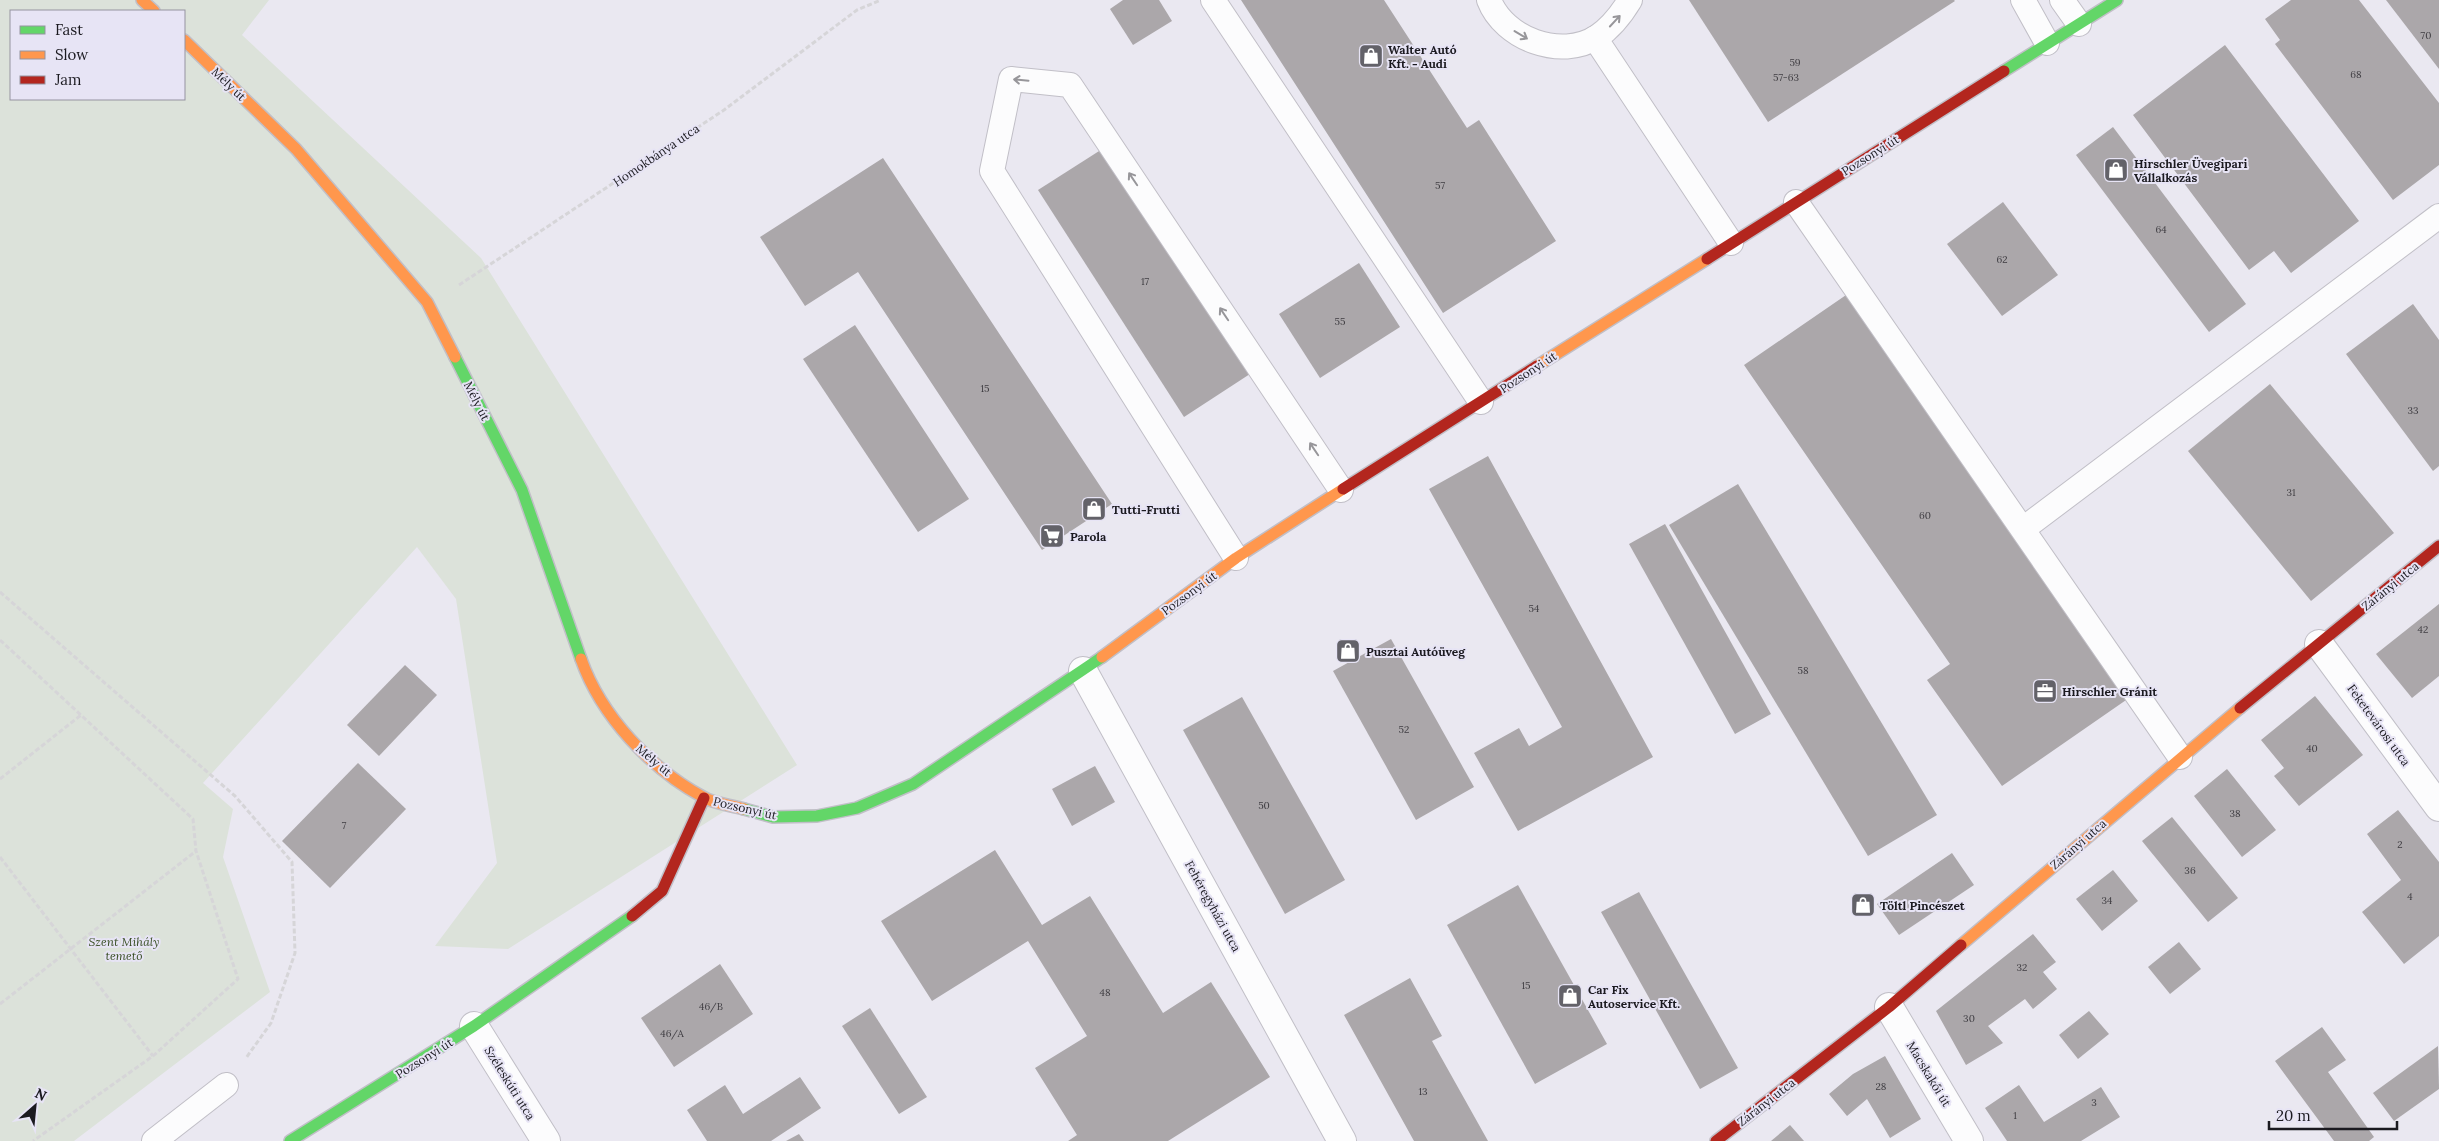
<svg xmlns="http://www.w3.org/2000/svg" width="2439" height="1141" viewBox="0 0 2439 1141" font-family="Lora,serif">
<style>
.green{fill:#dce2da;fill-rule:evenodd}
.building{fill:#aba7aa}
.lines{fill:none;stroke-linecap:round;stroke-linejoin:round}
.lane-casing{stroke:#c1bfc7;stroke-width:26}
.street-casing{stroke:#c1bfc7;stroke-width:30}
.fast-casing{stroke:#c1bfc7;stroke-width:14}
.slow-casing{stroke:#c1bfc7;stroke-width:14}
.jam-casing{stroke:#c1bfc7;stroke-width:14}
.path{stroke:#d6d5d8;stroke-width:3;stroke-dasharray:5 2.5;stroke-linecap:butt}
.lane{stroke:#fcfcfd;stroke-width:24}
.street{stroke:#fcfcfd;stroke-width:28}
.fast{stroke:#63d668;stroke-width:11}
.slow{stroke:#ff974d;stroke-width:11}
.jam{stroke:#b3261e;stroke-width:11}
.oneway{stroke:#97969a}
.labels{text-anchor:middle;dominant-baseline:central;stroke-width:4;stroke-linejoin:round;paint-order:stroke}
.number-label{font-size:10px;fill:#3f3d42}
.poi-label{font-size:12px;font-weight:bold;fill:#1b1a20;stroke:#e7e4f5;text-anchor:start}
.street-label{font-size:12px;fill:#1b1a20;stroke:#e7e4f5}
.park-label{font-size:12px;font-style:italic;fill:#384e23;stroke:#e7e4f5}
</style>
<rect width="100%" height="100%" fill="#eae8f1"/>
<path class="green" d="M 0,0 L 269,0 L 242,35 L 481,258 L 797,765 L 508,949 L 435,946 L 497,863 L 456,599 L 417,547 L 203,783 L 233,809 L 223,857 L 270,992 L 74,1141 L 0,1141 ZM 11,11 L 184,11 L 184,99 L 11,99 Z"/>
<g class="building">
<path d="M 1123,0 L 1159,0 L 1172,21 L 1133,45 L 1110,9 Z"/>
<path d="M 1241,0 L 1384,0 L 1467,128 L 1479,120 L 1556,241 L 1443,313 Z"/>
<path d="M 1689,0 L 1954,0 L 1955,1 L 1768,122 Z"/>
<path d="M 2291,0 L 2359,0 L 2439,103 L 2439,165 L 2393,200 L 2275,44 L 2280,40 L 2265,19 Z"/>
<path d="M 2386,0 L 2439,0 L 2439,69 Z"/>
<path d="M 2225,45 L 2359,221 L 2291,273 L 2274,251 L 2249,270 L 2133,115 Z"/>
<path d="M 2113,127 L 2246,304 L 2209,332 L 2076,155 Z"/>
<path d="M 1107,146 L 1253,372 L 1184,417 L 1038,190 Z"/>
<path d="M 883,158 L 1112,504 L 1042,550 L 858,272 L 805,306 L 760,237 Z"/>
<path d="M 2003,202 L 2058,275 L 2002,316 L 1947,244 Z"/>
<path d="M 1359,263 L 1400,327 L 1320,378 L 1279,314 Z"/>
<path d="M 1849,293 L 2129,698 L 2002,786 L 1927,680 L 1950,664 L 1744,365 Z"/>
<path d="M 2413,304 L 2439,340 L 2439,466 L 2433,471 L 2346,354 Z"/>
<path d="M 855,325 L 969,499 L 918,532 L 803,359 Z"/>
<path d="M 2270,384 L 2394,533 L 2311,601 L 2188,451 Z"/>
<path d="M 1488,456 L 1653,757 L 1518,831 L 1474,753 L 1519,728 L 1529,746 L 1562,727 L 1429,489 Z"/>
<path d="M 1738,484 L 1937,815 L 1868,856 L 1669,525 Z"/>
<path d="M 1665,524 L 1771,714 L 1735,734 L 1629,544 Z"/>
<path d="M 2439,604 L 2439,676 L 2412,698 L 2376,654 Z"/>
<path d="M 1391,639 L 1474,787 L 1416,820 L 1333,671 Z"/>
<path d="M 405,665 L 437,695 L 379,756 L 347,725 Z"/>
<path d="M 2315,696 L 2363,755 L 2299,806 L 2274,776 L 2284,768 L 2261,740 Z"/>
<path d="M 1242,697 L 1345,880 L 1285,914 L 1183,730 Z"/>
<path d="M 358,763 L 406,809 L 330,888 L 282,841 Z"/>
<path d="M 1095,766 L 1115,802 L 1072,826 L 1052,789 Z"/>
<path d="M 2227,769 L 2276,830 L 2242,857 L 2194,796 Z"/>
<path d="M 2398,810 L 2439,862 L 2439,936 L 2404,964 L 2362,912 L 2401,880 L 2367,834 Z"/>
<path d="M 2172,817 L 2238,898 L 2208,922 L 2142,841 Z"/>
<path d="M 995,850 L 1042,925 L 1090,896 L 1163,1013 L 1211,982 L 1270,1077 L 1168,1141 L 1068,1141 L 1077,1135 L 1035,1068 L 1087,1036 L 1028,941 L 932,1001 L 881,921 Z"/>
<path d="M 1952,853 L 1974,885 L 1899,935 L 1877,904 Z"/>
<path d="M 2113,870 L 2138,901 L 2102,931 L 2076,899 Z"/>
<path d="M 1518,885 L 1607,1044 L 1535,1084 L 1447,925 Z"/>
<path d="M 1639,892 L 1738,1068 L 1700,1089 L 1601,912 Z"/>
<path d="M 2033,934 L 2056,962 L 2043,972 L 2057,989 L 2033,1009 L 2025,999 L 1988,1026 L 2003,1043 L 1966,1065 L 1936,1011 Z"/>
<path d="M 2179,942 L 2201,969 L 2170,994 L 2148,967 Z"/>
<path d="M 720,964 L 753,1014 L 674,1067 L 641,1018 Z"/>
<path d="M 1410,978 L 1442,1036 L 1432,1041 L 1488,1141 L 1414,1141 L 1344,1015 Z"/>
<path d="M 870,1008 L 927,1097 L 899,1114 L 842,1026 Z"/>
<path d="M 2089,1011 L 2109,1034 L 2078,1059 L 2059,1035 Z"/>
<path d="M 2322,1027 L 2346,1060 L 2328,1072 L 2374,1137 L 2369,1141 L 2334,1141 L 2275,1061 Z"/>
<path d="M 2438,1046 L 2439,1089 L 2394,1121 L 2373,1093 Z"/>
<path d="M 1885,1056 L 1921,1119 L 1890,1138 L 1867,1099 L 1847,1116 L 1829,1094 L 1853,1074 Z"/>
<path d="M 800,1077 L 821,1108 L 771,1141 L 707,1141 L 687,1110 L 725,1085 L 743,1114 Z"/>
<path d="M 2019,1085 L 2044,1122 L 2101,1087 L 2120,1117 L 2081,1141 L 2007,1141 L 1985,1108 Z"/>
<path d="M 1790,1125 L 1804,1141 L 1771,1141 Z"/>
<path d="M 799,1134 L 804,1141 L 786,1141 Z"/>
</g>
<g class="lines">
<defs>
<g id="lane">
<path d="M 1213,0 L 1481,402"/>
<path d="M 1489,0 C 1504,39 1561,60 1597,37 C 1612,27 1621,15 1630,0"/>
<path d="M 2023,0 L 2047,43"/>
<path d="M 2062,0 L 2079,24"/>
<path d="M 1595,38 L 1731,243"/>
<path d="M 1796,202 L 2180,757"/>
<path d="M 2023,529 L 2439,216"/>
<path d="M 1236,558 L 992,171 L 1011,79 L 1070,85 L 1341,490"/>
<path d="M 154,1141 L 226,1085"/>
</g>
<g id="street">
<path d="M 2319,644 L 2439,807"/>
<path d="M 1083,671 L 1342,1141"/>
<path d="M 1889,1007 L 1969,1141"/>
<path d="M 474,1026 L 546,1141"/>
</g>
<g id="fast">
<path d="M 2004,71 L 2117,0"/>
<path d="M 455,357 L 522,490 L 581,659"/>
<path d="M 744,809 L 773,817 L 817,816 L 857,808 L 913,784 L 1102,657"/>
<path d="M 290,1141 L 474,1026 L 632,916"/>
</g>
<g id="slow">
<path d="M 142,0 L 154,11"/>
<path d="M 184,40 L 296,149 L 427,302 L 455,357"/>
<path d="M 1537,366 L 1707,259"/>
<path d="M 1102,657 L 1236,558 L 1343,489"/>
<path d="M 581,659 C 601,716 651,769 703,797 C 715,804 731,805 744,809"/>
<path d="M 1961,945 L 2240,708"/>
</g>
<g id="jam">
<path d="M 1707,259 L 2004,71"/>
<path d="M 1343,489 L 1537,366"/>
<path d="M 2240,708 L 2439,546"/>
<path d="M 632,916 L 662,891 L 704,798"/>
<path d="M 1716,1141 L 1889,1007 L 1961,945"/>
</g>
</defs>
<use href="#lane" class="lane-casing"/>
<use href="#street" class="street-casing"/>
<use href="#fast" class="fast-casing"/>
<use href="#slow" class="slow-casing"/>
<use href="#jam" class="jam-casing"/>
<g class="path">
<path d="M 459,285 L 724,110 L 857,10 L 881,0"/>
<path d="M 0,592 L 235,796 L 292,862 L 295,953 L 271,1023 L 246,1058"/>
<path d="M 0,640 L 193,819 L 196,851 L 238,979 L 153,1056 L 33,1141"/>
<path d="M 0,779 L 81,715"/>
<path d="M 0,857 L 153,1056"/>
<path d="M 0,1004 L 196,851"/>
</g>
<use href="#lane" class="lane"/>
<use href="#street" class="street"/>
<use href="#fast" class="fast"/>
<use href="#slow" class="slow"/>
<use href="#jam" class="jam"/>
</g>
<defs><path id="oneway-shaft" d="M-6 0H5M1.5-3L5.5 0L1.5 3" fill="none" stroke-width="1.6" stroke-linecap="round" stroke-linejoin="round" transform="scale(1.25)"/></defs>
<g class="oneway">
<use href="#oneway-shaft" transform="translate(1615 21) rotate(-47)"/>
<use href="#oneway-shaft" transform="translate(1521 35) rotate(31)"/>
<use href="#oneway-shaft" transform="translate(1021 80) rotate(-175)"/>
<use href="#oneway-shaft" transform="translate(1133 179) rotate(-124)"/>
<use href="#oneway-shaft" transform="translate(1224 314) rotate(-124)"/>
<use href="#oneway-shaft" transform="translate(1314 449) rotate(-124)"/>
</g>
<defs>
<symbol id="shop-square" viewBox="-11 -11 22 22"><rect x="-9" y="-9" width="18" height="18" rx="4" fill="#636269" stroke="#e7e4f5"/><path d="M-5-2.5h2.3a2.7 3.5 0 0 1 5.4 0H5L5.5 6h-11ZM-1.5-2.5h3a1.5 2.3 0 0 0-3 0Z" fill="#fff"/></symbol>
<symbol id="supermarket-square" viewBox="-11 -11 22 22"><rect x="-9" y="-9" width="18" height="18" rx="4" fill="#636269" stroke="#e7e4f5"/><path d="M-6-5.5h2.5l.6 2H6L4.5 2H-2.5L-4.4-4H-6ZM-1.5 3.2a1.3 1.3 0 1 0 .1 0ZM3 3.2a1.3 1.3 0 1 0 .1 0Z" fill="#fff"/></symbol>
<symbol id="office-square" viewBox="-11 -11 22 22"><rect x="-9" y="-9" width="18" height="18" rx="4" fill="#636269" stroke="#e7e4f5"/><path d="M-6-3h4V-5.5h4V-3h4V5H-6ZM-1-4.5V-3h2v-1.5ZM-6 0V1H6V0Z" fill="#fff"/></symbol>
</defs>
<g fill-rule="evenodd">
<use href="#shop-square" x="1357" y="42" width="28" height="28"/>
<use href="#shop-square" x="2102" y="156" width="28" height="28"/>
<use href="#shop-square" x="1080" y="495" width="28" height="28"/>
<use href="#supermarket-square" x="1038" y="522" width="28" height="28"/>
<use href="#shop-square" x="1334" y="637" width="28" height="28"/>
<use href="#office-square" x="2031" y="677" width="28" height="28"/>
<use href="#shop-square" x="1849" y="891" width="28" height="28"/>
<use href="#shop-square" x="1556" y="982" width="28" height="28"/>
</g>
<g class="labels">
<g class="number-label">
<text x="2426" y="35">70</text>
<text x="1795" y="62">59</text>
<text x="2356" y="74">68</text>
<text x="1786" y="77">57-63</text>
<text x="1440" y="185">57</text>
<text x="2161" y="229">64</text>
<text x="2002" y="259">62</text>
<text x="1145" y="281">17</text>
<text x="1340" y="321">55</text>
<text x="985" y="388">15</text>
<text x="2413" y="410">33</text>
<text x="2291" y="492">31</text>
<text x="1925" y="515">60</text>
<text x="1534" y="608">54</text>
<text x="2423" y="629">42</text>
<text x="1803" y="670">58</text>
<text x="1404" y="729">52</text>
<text x="2312" y="748">40</text>
<text x="1264" y="805">50</text>
<text x="2235" y="813">38</text>
<text x="344" y="825">7</text>
<text x="2400" y="844">2</text>
<text x="2190" y="870">36</text>
<text x="2410" y="896">4</text>
<text x="2107" y="900">34</text>
<text x="2022" y="967">32</text>
<text x="1526" y="985">15</text>
<text x="1105" y="992">48</text>
<text x="711" y="1006">46/B</text>
<text x="1969" y="1018">30</text>
<text x="672" y="1033">46/A</text>
<text x="1881" y="1086">28</text>
<text x="1423" y="1091">13</text>
<text x="2094" y="1102">3</text>
<text x="2015" y="1115">1</text>
</g>
<g class="poi-label">
<text x="1388" y="49">Walter Autó<tspan x="1388" dy="14">Kft. - Audi</tspan></text>
<text x="2134" y="163">Hirschler Üvegipari<tspan x="2134" dy="14">Vállalkozás</tspan></text>
<text x="1112" y="509">Tutti-Frutti</text>
<text x="1070" y="536">Parola</text>
<text x="1366" y="651">Pusztai Autóüveg</text>
<text x="2062" y="691">Hirschler Gránit</text>
<text x="1880" y="905">Töltl Pincészet</text>
<text x="1588" y="989">Car Fix<tspan x="1588" dy="14">Autoservice Kft.</tspan></text>
</g>
<g class="street-label">
<text transform="translate(229 84) rotate(44)">Mély út</text>
<text transform="translate(656 155) rotate(-34)">Homokbánya utca</text>
<text transform="translate(1870 155) rotate(-32)">Pozsonyi út</text>
<text transform="translate(1528 372) rotate(-33)">Pozsonyi út</text>
<text transform="translate(477 401) rotate(63)">Mély út</text>
<text transform="translate(2390 586) rotate(-39)">Zárányi utca</text>
<text transform="translate(1189 593) rotate(-36)">Pozsonyi út</text>
<text transform="translate(2379 725) rotate(54)">Feketevárosi utca</text>
<text transform="translate(654 760) rotate(40)">Mély út</text>
<text transform="translate(745 808) rotate(13)">Pozsonyi út</text>
<text transform="translate(2078 844) rotate(-41)">Zárányi utca</text>
<text transform="translate(1213 906) rotate(61)">Fehéregyházi utca</text>
<text transform="translate(424 1058) rotate(-32)">Pozsonyi út</text>
<text transform="translate(1929 1074) rotate(59)">Macskakői út</text>
<text transform="translate(510 1083) rotate(58)">Széleskúti utca</text>
<text transform="translate(1766 1102) rotate(-38)">Zárányi utca</text>
</g>
<g class="park-label">
<text x="124" y="941">Szent Mihály<tspan x="124" dy="14">temető</tspan></text>
</g>
</g>
<rect x="10" y="10" width="175" height="90" fill="#e7e4f5" stroke="#9593a0"/>
<rect x="20" y="26" width="25" height="8" fill="#63d668" stroke="#9593a0"/>
<text x="55" y="35" font-size="15" fill="#1b1a20">Fast</text>
<rect x="20" y="51" width="25" height="8" fill="#ff974d" stroke="#9593a0"/>
<text x="55" y="60" font-size="15" fill="#1b1a20">Slow</text>
<rect x="20" y="76" width="25" height="8" fill="#b3261e" stroke="#9593a0"/>
<text x="55" y="85" font-size="15" fill="#1b1a20">Jam</text>
<g transform="translate(35 1106) rotate(27)" stroke="#e7e4f5" stroke-width="4" paint-order="stroke">
<path d="M0-4L9 19L0 12L-9 19Z" fill="#1b1a20"/>
<text y="-8" font-size="14" font-weight="bold" text-anchor="middle" fill="#1b1a20">N</text>
</g>
<path d="M2269 1121v8h128v-8" fill="none" stroke="#1b1a20" stroke-width="2.5"/>
<text x="2276" y="1121" font-size="15" fill="#1b1a20" stroke="#e7e4f5" stroke-width="4" paint-order="stroke">20 m</text>
</svg>
